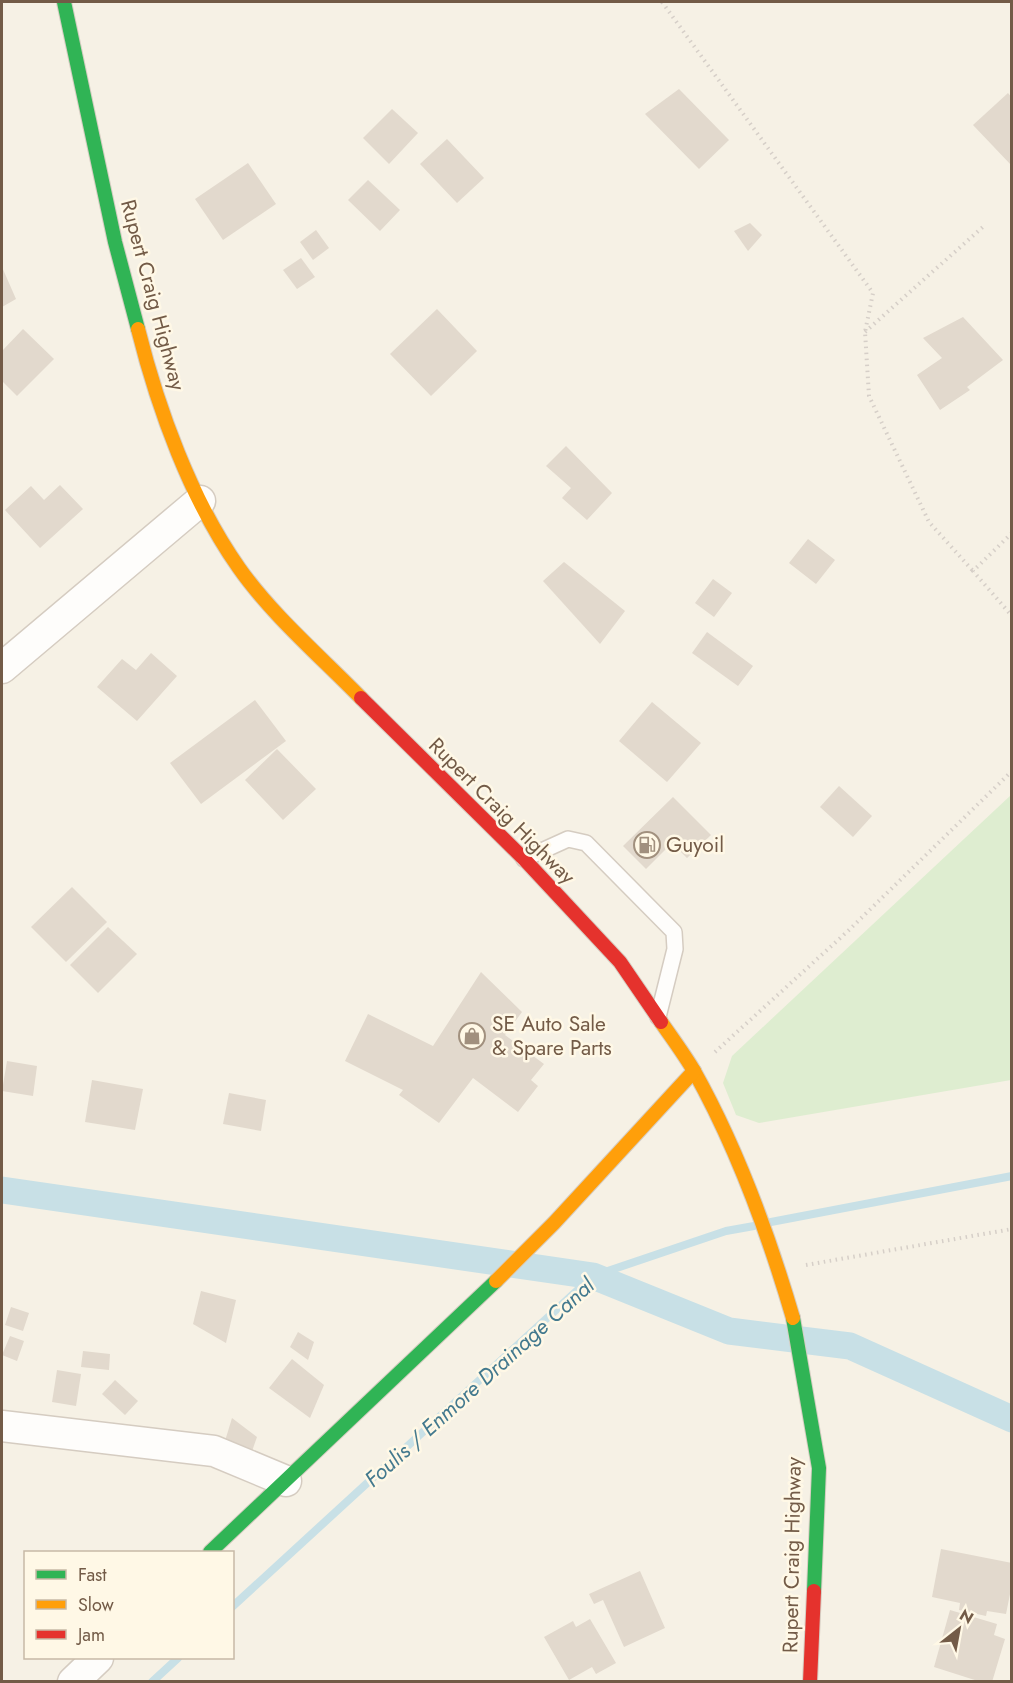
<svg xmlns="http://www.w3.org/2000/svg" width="1013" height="1683" viewBox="0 0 1013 1683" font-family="Jost,sans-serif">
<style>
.green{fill:#deedd0}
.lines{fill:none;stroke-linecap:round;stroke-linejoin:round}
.stream{stroke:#c8e0e6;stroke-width:8}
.canal{stroke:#c8e0e6;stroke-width:27}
.building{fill:#e2d9cd}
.lane-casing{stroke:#d5ccc1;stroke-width:18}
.street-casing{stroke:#d5ccc1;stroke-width:33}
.fast-casing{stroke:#d6cdc2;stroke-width:16}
.slow-casing{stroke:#d6cdc2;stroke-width:16}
.jam-casing{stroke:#d6cdc2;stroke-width:16}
.path{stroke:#d6cfc8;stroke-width:4;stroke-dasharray:1.5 4.5;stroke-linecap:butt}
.lane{stroke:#fefdfb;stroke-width:15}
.street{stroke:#fefdfb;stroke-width:30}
.fast{stroke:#30b455;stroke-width:14}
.slow{stroke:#ff9f0a;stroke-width:14}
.jam{stroke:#e5322d;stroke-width:14}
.labels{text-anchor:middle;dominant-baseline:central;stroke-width:5;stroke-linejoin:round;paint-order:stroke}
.street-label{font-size:21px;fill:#735b47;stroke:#fff8e6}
.poi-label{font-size:21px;fill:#735b47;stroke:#fff8e6;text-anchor:start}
.water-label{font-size:22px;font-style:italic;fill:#43798e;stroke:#fff8e6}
</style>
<rect width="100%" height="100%" fill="#f6f1e5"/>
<path class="green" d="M 1011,795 L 1011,1080 L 759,1123 L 736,1115 L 723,1083 L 732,1056 Z"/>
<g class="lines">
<g class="stream">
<path d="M 771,1222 L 1012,1176"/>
<path d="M 232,1607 L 593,1276 L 726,1231 L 754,1226"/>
<path d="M 152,1682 L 178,1658"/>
</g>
<path class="canal" d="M 2,1190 L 593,1276 L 729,1331 L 850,1346 L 1012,1419"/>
</g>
<g class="building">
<path d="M 679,89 L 729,140 L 699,169 L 645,114 Z"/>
<path d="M 1008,93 L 1012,98 L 1012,166 L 973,125 Z"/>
<path d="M 392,109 L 418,133 L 389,164 L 363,138 Z"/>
<path d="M 447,139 L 484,178 L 457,203 L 420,164 Z"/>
<path d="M 248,163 L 276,204 L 223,240 L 195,199 Z"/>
<path d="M 368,180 L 400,210 L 380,231 L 348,200 Z"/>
<path d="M 750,223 L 762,235 L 748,251 L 734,231 Z"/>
<path d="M 316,230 L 329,248 L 313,260 L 300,242 Z"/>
<path d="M 301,258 L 315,277 L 297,289 L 283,270 Z"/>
<path d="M 2,267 L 16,299 L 2,307 Z"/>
<path d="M 437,309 L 477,351 L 431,396 L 390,354 Z"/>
<path d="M 963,317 L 1003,360 L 967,387 L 970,390 L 940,410 L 917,375 L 942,358 L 923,338 Z"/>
<path d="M 23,329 L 54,359 L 17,396 L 2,381 L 2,351 Z"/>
<path d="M 566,446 L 612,493 L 587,520 L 562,498 L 571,488 L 546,466 Z"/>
<path d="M 60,485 L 83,509 L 40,548 L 5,510 L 31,486 L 44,500 Z"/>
<path d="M 808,539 L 835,560 L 816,584 L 789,563 Z"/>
<path d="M 564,562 L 625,611 L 600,644 L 543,581 Z"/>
<path d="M 713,579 L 732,593 L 714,617 L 695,603 Z"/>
<path d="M 707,632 L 753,666 L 738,686 L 692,653 Z"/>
<path d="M 151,653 L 177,676 L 137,721 L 97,687 L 122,659 L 136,670 Z"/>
<path d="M 255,700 L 286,741 L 201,804 L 170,763 Z"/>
<path d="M 652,702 L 701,743 L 667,782 L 619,741 Z"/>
<path d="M 277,749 L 316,789 L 283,820 L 245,780 Z"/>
<path d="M 839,786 L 872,816 L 853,837 L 820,807 Z"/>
<path d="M 673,797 L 711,835 L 687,858 L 672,843 L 646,869 L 623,846 Z"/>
<path d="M 72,887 L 107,922 L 66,962 L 31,927 Z"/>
<path d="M 108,927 L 137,954 L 98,993 L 70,965 Z"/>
<path d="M 481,972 L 522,1012 L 505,1035 L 544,1064 L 531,1080 L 538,1086 L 518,1112 L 473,1078 L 439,1123 L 399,1095 L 403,1090 L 345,1061 L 368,1014 L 433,1046 Z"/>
<path d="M 7,1061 L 37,1066 L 33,1096 L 2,1091 Z"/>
<path d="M 92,1080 L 143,1089 L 135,1130 L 85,1122 Z"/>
<path d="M 229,1093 L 266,1100 L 261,1131 L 223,1124 Z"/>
<path d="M 201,1291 L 236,1300 L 226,1343 L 193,1324 Z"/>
<path d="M 11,1307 L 29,1313 L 23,1331 L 5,1325 Z"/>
<path d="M 298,1332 L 314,1342 L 308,1360 L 290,1347 Z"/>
<path d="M 10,1336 L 24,1341 L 17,1361 L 2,1355 Z"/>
<path d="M 83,1351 L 110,1354 L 109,1370 L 81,1367 Z"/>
<path d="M 292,1359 L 324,1385 L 310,1418 L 269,1388 Z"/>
<path d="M 57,1370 L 81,1374 L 76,1406 L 52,1402 Z"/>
<path d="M 115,1380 L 138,1401 L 125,1415 L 102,1394 Z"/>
<path d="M 232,1418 L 257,1437 L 250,1457 L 225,1441 Z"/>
<path d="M 941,1549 L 1012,1563 L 1012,1584 L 1006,1614 L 987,1611 L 986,1616 L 959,1610 L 960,1603 L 932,1597 Z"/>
<path d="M 640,1571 L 665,1628 L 624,1647 L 603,1600 L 594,1604 L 589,1594 Z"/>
<path d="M 950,1610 L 997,1624 L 994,1635 L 1005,1639 L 992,1682 L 981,1682 L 934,1667 Z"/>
<path d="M 590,1619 L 616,1663 L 596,1674 L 592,1667 L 569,1680 L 544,1637 L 573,1621 L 576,1627 Z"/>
</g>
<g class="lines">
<defs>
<path id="lane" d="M 524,859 L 568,839 L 586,843 L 674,932 L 675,949 L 658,1017"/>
<g id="street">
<path d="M 2,668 L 200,501"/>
<path d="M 2,1426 L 214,1451 L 286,1481"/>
<path d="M 73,1682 L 98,1658"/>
</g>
<g id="fast">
<path d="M 64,2 L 115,242 L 138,329"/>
<path d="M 793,1318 L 819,1468 L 814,1591"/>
<path d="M 210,1552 L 496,1281"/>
</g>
<g id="slow">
<path d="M 138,329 C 158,409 191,500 239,568 C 272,615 321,657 361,698"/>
<path d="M 661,1022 C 672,1038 684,1054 694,1071 C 736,1146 769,1236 793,1318"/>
<path d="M 496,1281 L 554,1223 L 694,1071"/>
</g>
<g id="jam">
<path d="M 361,698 L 524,859 L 620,962 L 661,1022"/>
<path d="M 810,1682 L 814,1591"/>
</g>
</defs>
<use href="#lane" class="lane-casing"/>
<use href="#street" class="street-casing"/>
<use href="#fast" class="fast-casing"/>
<use href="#slow" class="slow-casing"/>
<use href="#jam" class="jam-casing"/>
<g class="path">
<path d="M 662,2 L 873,293 L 865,332 L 869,396 L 929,522 L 973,571"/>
<path d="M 865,332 L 985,225"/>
<path d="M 1012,533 L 973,571 L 1012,616"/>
<path d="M 715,1052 L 849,930 L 1012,771"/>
<path d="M 806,1265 L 1012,1229"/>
</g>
<use href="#lane" class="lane"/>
<use href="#street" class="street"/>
<use href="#fast" class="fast"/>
<use href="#slow" class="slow"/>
<use href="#jam" class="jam"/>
</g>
<defs>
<symbol id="fuel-ring" viewBox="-11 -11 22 22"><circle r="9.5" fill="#fff8e6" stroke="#a1907e" stroke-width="1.5"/><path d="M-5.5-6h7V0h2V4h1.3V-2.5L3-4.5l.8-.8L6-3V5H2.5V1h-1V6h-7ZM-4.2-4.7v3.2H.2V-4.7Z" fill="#a1907e"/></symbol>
<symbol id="shop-ring" viewBox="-11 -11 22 22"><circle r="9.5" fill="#fff8e6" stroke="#a1907e" stroke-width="1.5"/><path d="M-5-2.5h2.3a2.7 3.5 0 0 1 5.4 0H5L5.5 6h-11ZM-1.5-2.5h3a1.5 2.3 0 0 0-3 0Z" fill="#a1907e"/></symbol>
</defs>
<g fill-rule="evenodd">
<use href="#fuel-ring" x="632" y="830" width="30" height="30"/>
<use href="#shop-ring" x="457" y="1021" width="30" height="30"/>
</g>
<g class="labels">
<g class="street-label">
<text transform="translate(153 295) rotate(75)">Rupert Craig Highway</text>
<text transform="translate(502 811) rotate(45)">Rupert Craig Highway</text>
<text transform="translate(792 1555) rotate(-89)">Rupert Craig Highway</text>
</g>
<g class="poi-label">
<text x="666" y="845">Guyoil</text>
<text x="492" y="1024">SE Auto Sale<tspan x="492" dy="24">&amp; Spare Parts</tspan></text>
</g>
<g class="water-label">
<text transform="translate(479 1382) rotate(-42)">Foulis / Enmore Drainage Canal</text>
</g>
</g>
<rect width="1013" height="1683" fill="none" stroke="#735b47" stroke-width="6"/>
<rect x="24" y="1551" width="210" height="108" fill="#fff8e6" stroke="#c7b9a6" stroke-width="1.5"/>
<rect x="36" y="1570" width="30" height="9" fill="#30b455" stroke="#c7b9a6" stroke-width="1.5"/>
<text x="78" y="1581" font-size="18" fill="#735b47">Fast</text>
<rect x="36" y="1600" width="30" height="9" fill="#ff9f0a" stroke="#c7b9a6" stroke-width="1.5"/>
<text x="78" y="1611" font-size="18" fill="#735b47">Slow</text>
<rect x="36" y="1630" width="30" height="9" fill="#e5322d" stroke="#c7b9a6" stroke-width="1.5"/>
<text x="78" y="1641" font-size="18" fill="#735b47">Jam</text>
<g transform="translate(959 1629) rotate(31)" stroke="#fff8e6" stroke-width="4.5" paint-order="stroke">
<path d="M0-4.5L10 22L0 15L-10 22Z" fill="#735b47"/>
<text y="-9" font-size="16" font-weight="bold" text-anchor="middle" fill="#735b47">N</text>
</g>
</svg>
